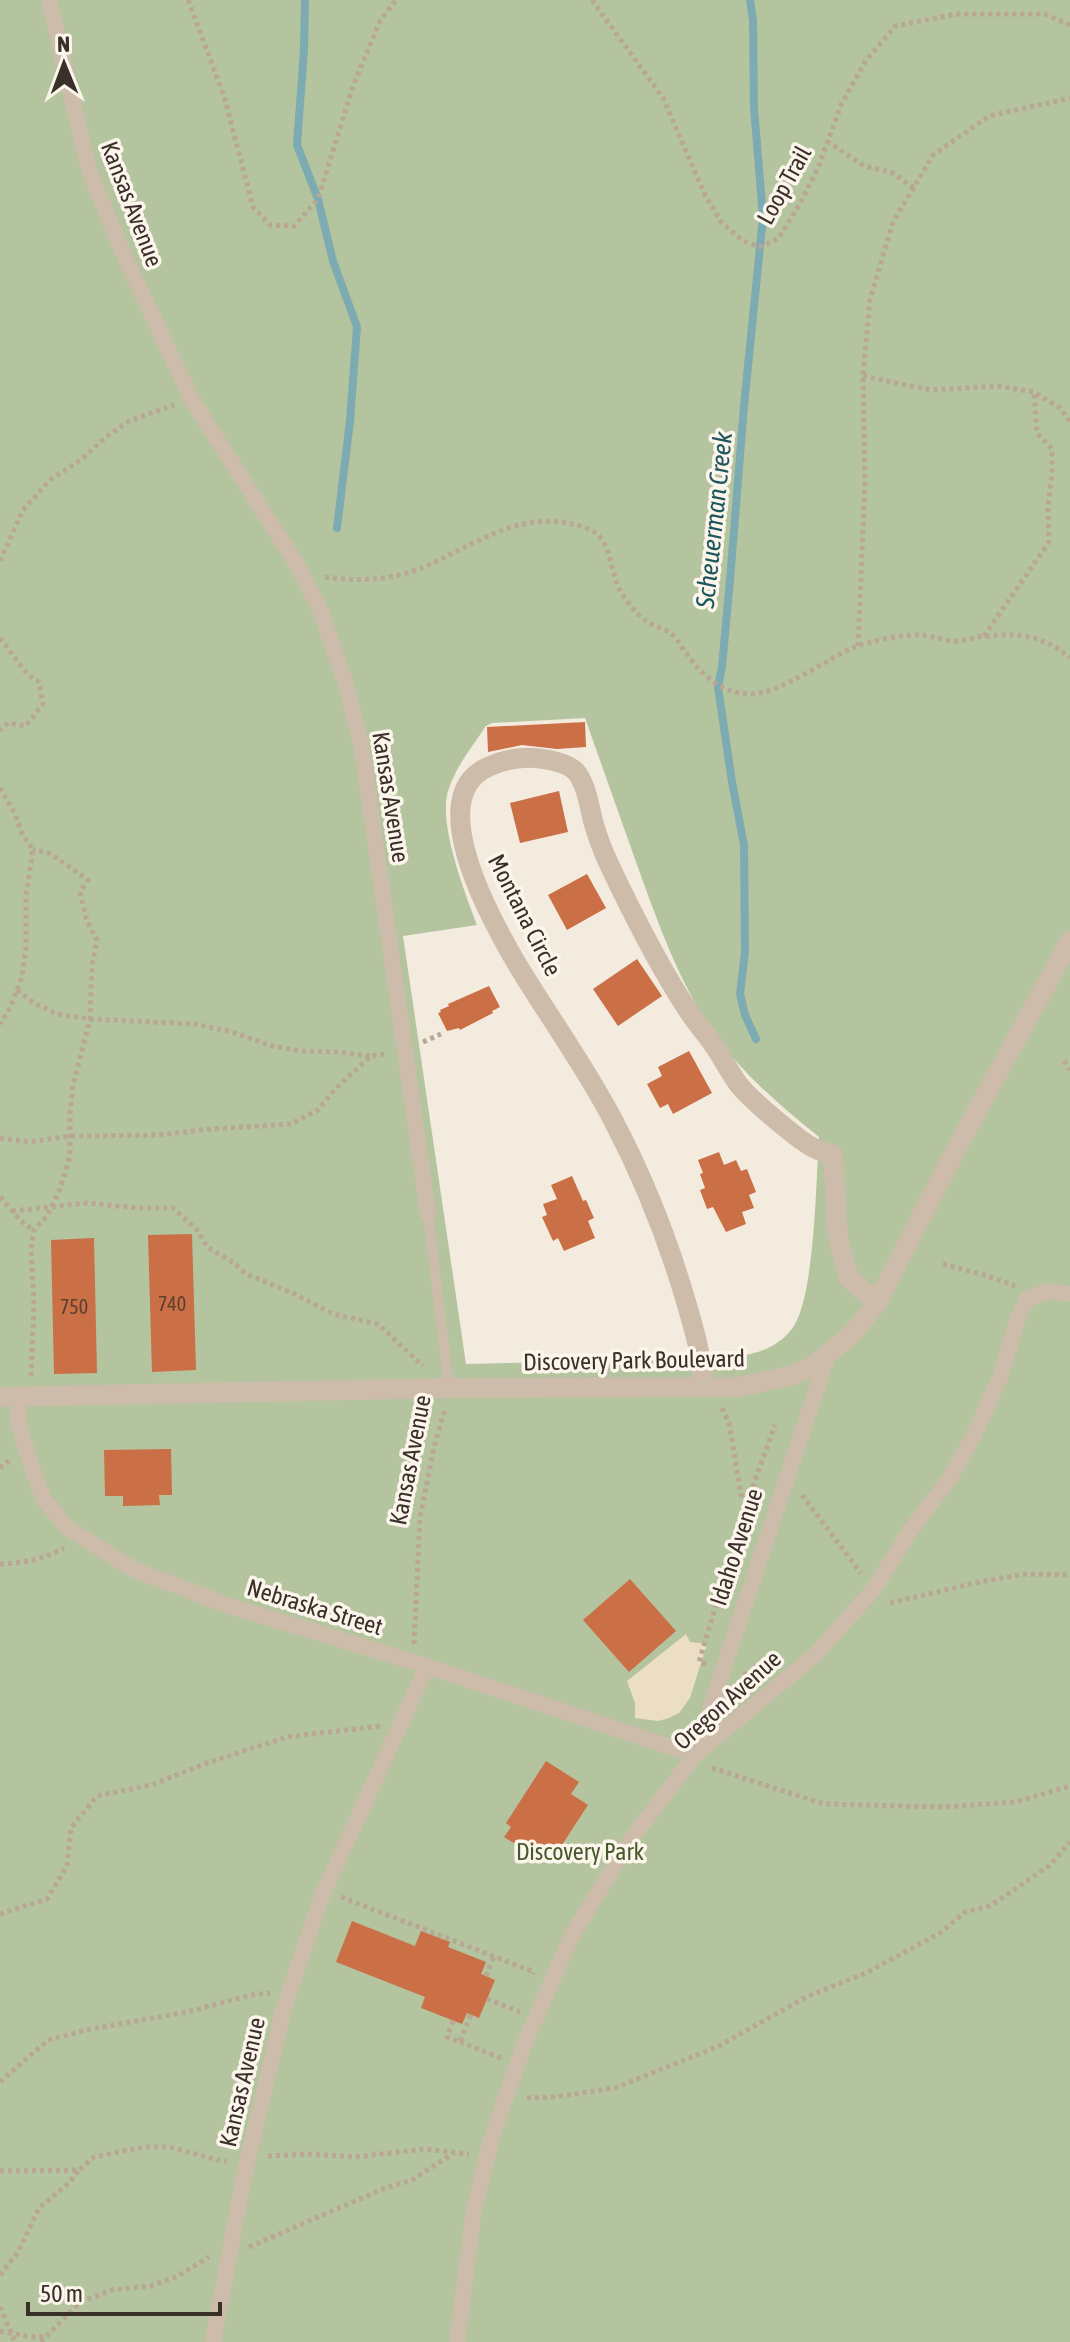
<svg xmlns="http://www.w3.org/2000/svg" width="1070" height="2342" viewBox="0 0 1070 2342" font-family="'Asap Condensed',sans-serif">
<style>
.green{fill:#b4c49e;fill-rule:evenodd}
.plaza{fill:#ecddc5}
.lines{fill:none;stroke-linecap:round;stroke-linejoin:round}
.stream{stroke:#7cacb2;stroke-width:8}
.building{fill:#ca6f46}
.path{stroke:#b9a694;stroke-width:5;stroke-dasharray:4 4;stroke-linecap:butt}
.service{stroke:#cdbcaa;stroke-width:10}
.pedestrian{stroke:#cdbcaa;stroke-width:16}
.minor{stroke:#cdbcaa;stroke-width:20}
.labels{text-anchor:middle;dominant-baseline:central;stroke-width:7;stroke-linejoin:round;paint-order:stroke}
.number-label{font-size:20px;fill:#5e4031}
.street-label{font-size:24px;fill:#3a302a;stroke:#fbf5eb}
.park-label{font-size:24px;fill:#46592c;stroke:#fbf5eb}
.water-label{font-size:26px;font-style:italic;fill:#1d555d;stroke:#fbf5eb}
</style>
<rect width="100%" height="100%" fill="#f4ebdf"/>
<path class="green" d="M 0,0 L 1070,0 L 1070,2342 L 0,2342 ZM 585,718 C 602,766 619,814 636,862 C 658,923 680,986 718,1039 C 746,1077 783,1108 819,1137 C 816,1178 815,1303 791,1330 C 774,1351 751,1355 725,1358 L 466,1364 L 403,936 L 477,925 C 465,893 438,824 448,791 C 456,766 472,747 486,726 L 492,723 Z"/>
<path class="plaza" d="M 686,1634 L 690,1642 L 707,1644 L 690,1698 L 679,1713 L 669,1718 L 658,1721 L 635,1718 L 635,1703 L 627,1681 Z"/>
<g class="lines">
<g class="stream">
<path d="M 305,0 L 304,50 L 297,145 L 318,199 L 333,261 L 357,327 L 350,421 L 337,528"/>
<path d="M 750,0 L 753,20 L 754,108 L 763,217 L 744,406 L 730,580 L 722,667 L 718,687 L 732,782 L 744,845 L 745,952 L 740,994 L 745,1015 L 756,1039"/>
</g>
</g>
<g class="building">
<path d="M 585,722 L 586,747 L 557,749 L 522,745 L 488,752 L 487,727 Z"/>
<path d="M 559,791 L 568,832 L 520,843 L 510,803 Z"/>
<path d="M 587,874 L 606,908 L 567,930 L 548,895 Z"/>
<path d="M 637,959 L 662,996 L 618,1026 L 593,989 Z"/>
<path d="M 489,986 L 500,1007 L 492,1011 L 493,1013 L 460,1030 L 459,1028 L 447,1031 L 438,1013 L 441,1012 L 440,1010 L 449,1006 L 448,1004 Z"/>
<path d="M 689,1051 L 712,1093 L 673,1114 L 668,1104 L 660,1108 L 647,1084 L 662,1076 L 658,1067 Z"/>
<path d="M 719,1152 L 724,1165 L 736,1160 L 741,1171 L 747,1169 L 756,1192 L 749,1195 L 754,1208 L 742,1212 L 746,1224 L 726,1232 L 713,1207 L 707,1209 L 700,1190 L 705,1188 L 700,1174 L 703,1173 L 698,1160 Z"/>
<path d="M 572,1176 L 583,1201 L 586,1200 L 594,1218 L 588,1221 L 595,1238 L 564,1251 L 558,1238 L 553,1241 L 542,1217 L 547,1215 L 543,1204 L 557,1199 L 551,1185 Z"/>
<path d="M 192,1234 L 196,1370 L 152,1372 L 148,1235 Z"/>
<path d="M 94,1238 L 97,1373 L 54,1374 L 51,1240 Z"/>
<path d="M 171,1449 L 172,1495 L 159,1495 L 160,1505 L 123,1506 L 123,1496 L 105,1496 L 104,1450 Z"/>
<path d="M 630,1579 L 676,1631 L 629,1672 L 583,1620 Z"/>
<path d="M 546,1761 L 579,1782 L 571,1794 L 588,1805 L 556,1854 L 540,1844 L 533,1855 L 504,1837 L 511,1827 L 506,1823 Z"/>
<path d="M 352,1921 L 415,1946 L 421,1931 L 450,1942 L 448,1947 L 486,1962 L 481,1974 L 495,1980 L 479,2018 L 467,2013 L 462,2024 L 421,2008 L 425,1997 L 336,1962 Z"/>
</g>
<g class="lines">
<g class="path">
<path d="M 188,0 L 224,96 L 253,207 L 270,225 L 294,226 L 318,199 L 353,86 L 380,21 L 396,0"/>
<path d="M 592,0 L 663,98 L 705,195 L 722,223 L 743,241 L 759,247 L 778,239 L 799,205 L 818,168 L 841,105 L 865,62 L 895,26 L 956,14 L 1044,14 L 1070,25"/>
<path d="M 827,141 L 864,166 L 891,172 L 914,188"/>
<path d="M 863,376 L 931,390 L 998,386 L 1034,392 L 1060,408 L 1070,422"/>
<path d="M 0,561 L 23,510 L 50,480 L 82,459 L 106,437 L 129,421 L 174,405"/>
<path d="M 325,577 C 360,582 394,580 426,566 C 478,543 525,506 586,528 C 612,537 609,567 619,589 C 624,598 637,615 646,621 C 654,627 665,628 673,635 C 678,639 682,649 687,654 C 702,676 723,694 751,694 C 780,694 826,659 855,647 C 871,641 903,634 920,635 C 932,635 944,642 956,641 C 966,641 976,636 986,636 C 1020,633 1043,635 1070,658"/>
<path d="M 984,636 L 1049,542 L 1048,509 L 1052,473 L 1052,449 L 1037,433 L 1034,392"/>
<path d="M 0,638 L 28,675 L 39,682 L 43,704 L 26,726 L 8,723 L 0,730"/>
<path d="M 858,646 L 865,482 L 863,376 L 870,299 L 893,222 L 933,155 L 989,116 L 1070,98"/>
<path d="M 0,788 L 15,814 L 23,836 L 33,849 L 26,896 L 26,947 L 22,977 L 10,1008 L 0,1024"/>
<path d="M 17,990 L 34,1003 L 57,1014 L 90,1019 L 194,1024 L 232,1032 L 272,1046 L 301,1051 L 338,1052 L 371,1056"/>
<path d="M 423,1042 L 441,1034"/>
<path d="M 1064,1061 L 1070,1070"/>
<path d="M 0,1138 L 29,1142 L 70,1136 L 160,1135 L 209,1129 L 291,1124 L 318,1110 L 335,1089 L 371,1056 L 387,1054"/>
<path d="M 0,1197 L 21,1221 L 33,1230"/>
<path d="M 12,1211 L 87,1203 L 138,1208 L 173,1208 L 198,1231 L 207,1247 L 233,1262 L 246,1274 L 295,1294 L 333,1314 L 378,1324 L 423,1366"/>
<path d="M 943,1264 L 988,1276 L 1015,1286"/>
<path d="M 31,1376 L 34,1305 L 31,1250 L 34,1230 L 47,1216 L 60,1189 L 70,1156 L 70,1111 L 73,1085 L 90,1019 L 92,965 L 97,940 L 87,921 L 80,892 L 88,880 L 51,854 L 33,849"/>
<path d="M 722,1408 L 729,1423 L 742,1500"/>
<path d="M 0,1468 L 9,1461"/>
<path d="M 802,1495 L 861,1573"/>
<path d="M 747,1502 L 775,1425"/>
<path d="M 0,1564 C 23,1563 43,1559 64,1548"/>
<path d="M 890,1603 L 979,1582 L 1026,1574 L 1070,1575"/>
<path d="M 414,1644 L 420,1517 L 434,1447 L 445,1409"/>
<path d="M 706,1664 L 699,1662 L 723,1581"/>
<path d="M 743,1674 L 754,1675"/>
<path d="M 712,1768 L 824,1804 L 943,1807 L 1016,1802 L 1070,1786"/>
<path d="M 341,1897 L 534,1972 L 533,1974"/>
<path d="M 0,1914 L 47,1899 L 67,1866 L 71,1828 L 97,1796 L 151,1785 L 207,1763 L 287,1737 L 380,1726"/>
<path d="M 486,1976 L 494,1956"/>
<path d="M 487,1999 L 520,2012"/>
<path d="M 453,2021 L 447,2037 L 460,2042 L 471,2014"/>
<path d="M 460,2042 L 501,2058"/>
<path d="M 0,2082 L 48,2040 L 86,2030 L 187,2012 L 251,1995 L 270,1993"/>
<path d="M 527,2098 L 554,2097 L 615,2088 L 719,2046 L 806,1997 L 866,1973 L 940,1933 L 965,1912 L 990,1906 L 1049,1866 L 1070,1842"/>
<path d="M 268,2156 L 308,2154 L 355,2157 L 424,2149 L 469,2154"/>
<path d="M 0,2171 L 79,2170 L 94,2157 L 144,2147 L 170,2147 L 217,2160 L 227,2161"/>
<path d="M 249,2247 L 383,2189 L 412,2180 L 454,2153"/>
<path d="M 0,2275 L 18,2252 L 39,2208 L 69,2183 L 79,2170"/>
<path d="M 0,2307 L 15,2342"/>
<path d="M 0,2331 L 30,2337 L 47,2336"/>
<path d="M 41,2342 L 80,2302 L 112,2290 L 150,2286 L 176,2277 L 209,2257"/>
</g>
<path class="service" d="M 428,1214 L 449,1388"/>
<g class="pedestrian">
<path d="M 49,0 L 89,171 L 124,255 L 192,400 L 296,563 L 320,609 L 346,685 L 362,749 L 428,1214"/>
<path d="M 19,1397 L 19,1425 L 32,1468 L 44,1499 L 66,1527 L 133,1569 L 224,1604 L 427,1666 L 695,1755"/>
<path d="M 695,1754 L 828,1355"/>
<path d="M 213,2342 L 244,2176 L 283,2011 L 322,1896 L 427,1666"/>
<path d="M 457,2342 L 474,2210 L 491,2140 L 525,2042 L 572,1935 L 631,1839 L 695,1755 L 815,1655 L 874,1589 L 910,1531 L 950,1478 L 975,1433 L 1000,1377 L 1018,1318 L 1027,1299 L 1048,1291 L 1070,1294"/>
</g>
<g class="minor">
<path d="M 704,1387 C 702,1355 693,1325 684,1295 C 666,1235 642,1175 613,1120 C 584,1064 546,1013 514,959 C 491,919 422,796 488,767 C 505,759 525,756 543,759 C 555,761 570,764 577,773 C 587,787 589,805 593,821 C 597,835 602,849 608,862 C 632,913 658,965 689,1012 C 697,1024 707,1035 715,1047 C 723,1059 730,1073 739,1085 C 749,1098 801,1143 816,1149 C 821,1152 828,1153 833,1155 L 838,1239 L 849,1278 L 877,1303"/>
<path d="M 0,1397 L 449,1388 L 740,1387 L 793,1375 L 813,1366 L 852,1334 L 877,1303 L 955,1151 L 1070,941"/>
</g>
</g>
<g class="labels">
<g class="number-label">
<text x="172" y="1303">740</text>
<text x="74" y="1306">750</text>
</g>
<g class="street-label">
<text transform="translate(784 185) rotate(-61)">Loop Trail</text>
<text transform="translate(132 204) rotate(69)">Kansas Avenue</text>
<text transform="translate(391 797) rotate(81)">Kansas Avenue</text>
<text transform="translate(525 915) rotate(63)">Montana Circle</text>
<text transform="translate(634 1360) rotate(-1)">Discovery Park Boulevard</text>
<text transform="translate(410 1460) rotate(-79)">Kansas Avenue</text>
<text transform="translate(736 1547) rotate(-72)">Idaho Avenue</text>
<text transform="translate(315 1607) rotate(17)">Nebraska Street</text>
<text transform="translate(727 1700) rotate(-42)">Oregon Avenue</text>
<text transform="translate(242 2082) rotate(-77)">Kansas Avenue</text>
</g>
<g class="park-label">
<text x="580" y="1851">Discovery Park</text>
</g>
<g class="water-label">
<text transform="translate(714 520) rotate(-84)">Scheuerman Creek</text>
</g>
</g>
<g transform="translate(64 64) rotate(359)" stroke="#fbf5eb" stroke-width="6" paint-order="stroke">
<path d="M0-6L14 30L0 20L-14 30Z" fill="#3a302a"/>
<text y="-12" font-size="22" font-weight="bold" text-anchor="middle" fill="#3a302a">N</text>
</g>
<path d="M28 2302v12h192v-12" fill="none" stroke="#3a302a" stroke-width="4"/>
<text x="40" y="2302" font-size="24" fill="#3a302a" stroke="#fbf5eb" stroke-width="6" paint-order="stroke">50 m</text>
</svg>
